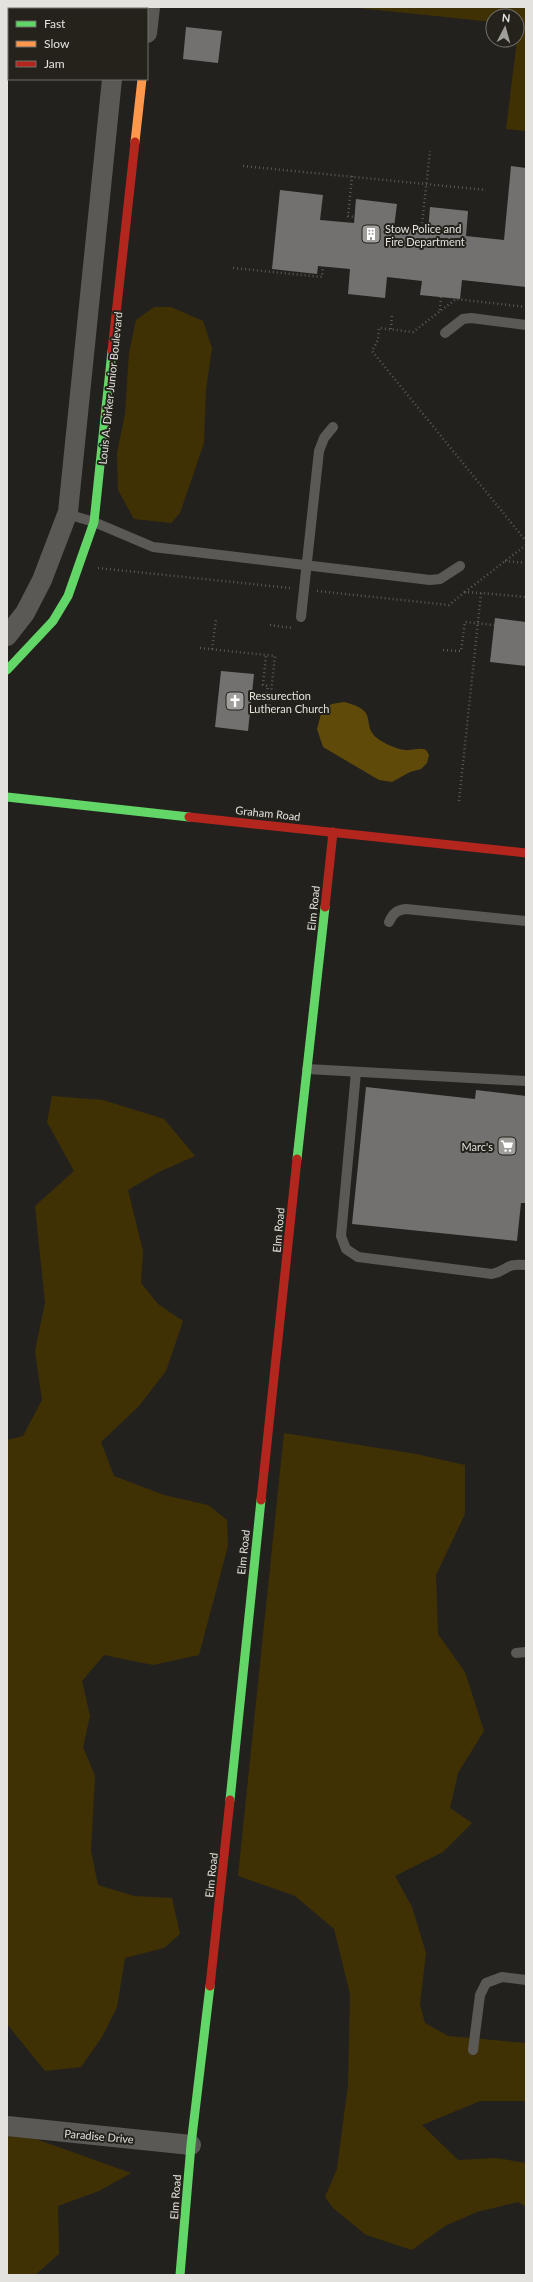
<svg xmlns="http://www.w3.org/2000/svg" width="533" height="2282" viewBox="0 0 533 2282" font-family="Lato,sans-serif">
<style>
.green{fill:#403104}
.water{fill:#604a09}
.building{fill:#73716f}
.lines{fill:none;stroke-linecap:round;stroke-linejoin:round}
.path{stroke:#5a5957;stroke-width:2.5;stroke-dasharray:1 3;stroke-linecap:butt}
.lane{stroke:#5a5956;stroke-width:10}
.street{stroke:#5a5956;stroke-width:20}
.fast{stroke:#63d668;stroke-width:9}
.slow{stroke:#ff974d;stroke-width:9}
.jam{stroke:#b3261e;stroke-width:9}
.labels{text-anchor:middle;dominant-baseline:central;stroke-width:4;stroke-linejoin:round;paint-order:stroke}
.poi-label{font-size:11px;fill:#e3e2de;stroke:#25221c;text-anchor:start}
.street-label{font-size:11px;fill:#e3e2de;stroke:#25221c}
</style>
<rect width="100%" height="100%" fill="#23211e"/>
<g class="green">
<path d="M 349,7 L 526,7 L 526,131 L 506,129 L 517,40 L 517,16 L 493,16 L 493,22 Z"/>
<path d="M 154,307 L 171,307 L 203,321 L 212,348 L 206,389 L 204,443 L 180,513 L 171,523 L 134,519 L 118,490 L 117,453 L 125,414 L 129,353 L 136,320 Z"/>
<path d="M 52,1096 L 103,1100 L 164,1119 L 195,1156 L 159,1172 L 128,1190 L 143,1251 L 141,1283 L 158,1304 L 183,1321 L 166,1371 L 139,1406 L 101,1442 L 114,1476 L 164,1495 L 208,1505 L 227,1520 L 228,1546 L 199,1655 L 153,1665 L 104,1655 L 82,1681 L 90,1716 L 83,1747 L 95,1776 L 91,1851 L 98,1885 L 134,1896 L 172,1898 L 180,1934 L 164,1948 L 125,1958 L 117,2007 L 102,2037 L 81,2067 L 45,2071 L 7,2024 L 7,1440 L 23,1436 L 42,1400 L 35,1351 L 45,1303 L 35,1206 L 74,1171 L 47,1122 Z"/>
<path d="M 284,1433 L 416,1454 L 465,1465 L 465,1514 L 436,1575 L 438,1634 L 465,1672 L 484,1731 L 458,1773 L 450,1808 L 472,1823 L 443,1852 L 395,1876 L 412,1907 L 426,1953 L 420,2004 L 425,2023 L 448,2036 L 526,2043 L 526,2101 L 480,2101 L 422,2125 L 458,2160 L 496,2158 L 526,2163 L 526,2207 L 518,2202 L 477,2212 L 445,2226 L 412,2250 L 366,2235 L 333,2208 L 325,2197 L 337,2169 L 348,2085 L 350,1994 L 334,1929 L 295,1896 L 238,1876 Z"/>
<path d="M 7,2136 L 36,2139 L 131,2173 L 99,2191 L 58,2206 L 59,2254 L 35,2275 L 7,2275 Z"/>
</g>
<path class="water" d="M 344,702 C 381,711 360,724 377,738 C 383,743 396,749 405,750 C 413,751 418,747 426,750 L 429,755 L 427,763 L 421,769 L 410,772 L 392,782 L 379,780 L 323,747 L 317,729 L 322,710 L 332,704 Z"/>
<g class="building">
<path d="M 186,27 L 222,31 L 218,63 L 183,59 Z"/>
<path d="M 511,166 L 526,168 L 526,287 L 462,280 L 460,299 L 420,295 L 422,281 L 387,277 L 385,298 L 348,294 L 350,269 L 318,266 L 317,274 L 272,269 L 280,190 L 323,195 L 320,220 L 354,223 L 356,199 L 397,204 L 394,227 L 428,231 L 430,207 L 468,211 L 466,236 L 504,240 Z"/>
<path d="M 495,618 L 526,622 L 526,666 L 490,662 Z"/>
<path d="M 221,671 L 254,674 L 248,731 L 215,727 Z"/>
<path d="M 366,1087 L 475,1099 L 476,1090 L 526,1096 L 526,1203 L 521,1203 L 517,1241 L 352,1224 Z"/>
</g>
<g class="lines">
<g class="path">
<path d="M 243,166 L 486,190"/>
<path d="M 352,176 L 348,216 L 354,217"/>
<path d="M 429,225 L 422,224 L 430,151"/>
<path d="M 233,268 L 322,277 L 323,266"/>
<path d="M 526,307 L 456,299 L 413,332 L 379,328 L 378,340 L 372,351 L 526,541"/>
<path d="M 440,310 L 441,297"/>
<path d="M 391,329 L 392,313"/>
<path d="M 505,561 L 526,563"/>
<path d="M 98,568 L 290,588"/>
<path d="M 317,591 L 449,605 L 465,592"/>
<path d="M 481,593 L 465,592 L 526,545"/>
<path d="M 270,625 L 293,628"/>
<path d="M 200,648 L 275,656 L 269,711 L 265,710 L 268,686 L 263,685 L 266,655"/>
<path d="M 212,649 L 216,619"/>
<path d="M 443,650 L 461,651 L 465,622 L 494,625"/>
<path d="M 459,801 L 481,593 L 526,597"/>
</g>
<g class="lane">
<path d="M 445,333 L 463,319 L 471,318 L 526,325"/>
<path d="M 67,514 L 94,522 L 153,547 L 430,580 L 440,579 L 460,566"/>
<path d="M 301,617 L 319,451 L 324,438 L 333,427"/>
<path d="M 389,922 C 393,913 397,910 406,909 L 526,921"/>
<path d="M 307,1069 L 526,1081"/>
<path d="M 356,1072 L 341,1236 L 346,1249 L 358,1257 L 492,1274 C 509,1270 504,1263 526,1265"/>
<path d="M 516,1653 L 526,1652"/>
<path d="M 473,2050 L 480,1995 L 486,1983 L 502,1977 L 526,1980"/>
</g>
<g class="street">
<path d="M 120,9 L 120,7"/>
<path d="M 147,33 L 150,7"/>
<path d="M 7,636 L 25,613 L 42,580 L 68,512 L 112,79"/>
<path d="M 7,2126 L 191,2145"/>
</g>
<g class="fast">
<path d="M 7,670 L 53,621 L 68,596 L 94,522 L 112,351"/>
<path d="M 7,797 L 189,817"/>
<path d="M 297,1159 L 325,907"/>
<path d="M 230,1800 L 261,1500"/>
<path d="M 180,2275 L 191,2145 L 210,1986"/>
</g>
<path class="slow" d="M 135,142 L 142,79"/>
<g class="jam">
<path d="M 112,351 L 135,142"/>
<path d="M 189,817 L 526,853"/>
<path d="M 325,907 L 333,832"/>
<path d="M 261,1500 L 297,1159"/>
<path d="M 210,1986 L 230,1800"/>
</g>
</g>
<defs>
<symbol id="building-square" viewBox="-11 -11 22 22"><rect x="-9" y="-9" width="18" height="18" rx="4" fill="#a09e9b" stroke="#25221c"/><path d="M-4-6H4V6H1V3H-1V6H-4ZM-2.5-4.3h1.7v1.8h-1.7ZM.8-4.3h1.7v1.8H.8ZM-2.5-1h1.7V.8h-1.7ZM.8-1h1.7V.8H.8Z" fill="#fff"/></symbol>
<symbol id="church-square" viewBox="-11 -11 22 22"><rect x="-9" y="-9" width="18" height="18" rx="4" fill="#a09e9b" stroke="#25221c"/><path d="M-1.2-6h2.4v3.5h3.3v2.4h-3.3V6h-2.4V-.1h-3.3v-2.4h3.3Z" fill="#fff"/></symbol>
<symbol id="supermarket-square" viewBox="-11 -11 22 22"><rect x="-9" y="-9" width="18" height="18" rx="4" fill="#a09e9b" stroke="#25221c"/><path d="M-6-5.5h2.5l.6 2H6L4.5 2H-2.5L-4.4-4H-6ZM-1.5 3.2a1.3 1.3 0 1 0 .1 0ZM3 3.2a1.3 1.3 0 1 0 .1 0Z" fill="#fff"/></symbol>
</defs>
<g fill-rule="evenodd">
<use href="#building-square" x="360" y="223" width="22" height="22"/>
<use href="#church-square" x="224" y="690" width="22" height="22"/>
<use href="#supermarket-square" x="496" y="1135" width="22" height="22"/>
</g>
<g class="labels">
<g class="poi-label">
<text x="385" y="228">Stow Police and<tspan x="385" dy="13">Fire Department</tspan></text>
<text x="249" y="695">Ressurection<tspan x="249" dy="13">Lutheran Church</tspan></text>
<text x="493" y="1146" text-anchor="end">Marc's</text>
</g>
<g class="street-label">
<text transform="translate(110 388) rotate(-84)">Louis A. Dirker Junior Boulevard</text>
<text transform="translate(268 813) rotate(6)">Graham Road</text>
<text transform="translate(313 908) rotate(-84)">Elm Road</text>
<text transform="translate(278 1230) rotate(-85)">Elm Road</text>
<text transform="translate(243 1552) rotate(-84)">Elm Road</text>
<text transform="translate(211 1875) rotate(-84)">Elm Road</text>
<text transform="translate(99 2136) rotate(5)">Paradise Drive</text>
<text transform="translate(175 2197) rotate(-86)">Elm Road</text>
</g>
</g>
<rect width="533" height="2282" fill="none" stroke="#e3e2de" stroke-width="16"/>
<rect x="8" y="8" width="140" height="72" fill="#25221c" stroke="#716f6a"/>
<rect x="16" y="21" width="20" height="6" fill="#63d668" stroke="#716f6a"/>
<text x="44" y="28" font-size="12" fill="#e3e2de">Fast</text>
<rect x="16" y="41" width="20" height="6" fill="#ff974d" stroke="#716f6a"/>
<text x="44" y="48" font-size="12" fill="#e3e2de">Slow</text>
<rect x="16" y="61" width="20" height="6" fill="#b3261e" stroke="#716f6a"/>
<text x="44" y="68" font-size="12" fill="#e3e2de">Jam</text>
<g transform="translate(505 28) rotate(6)"><circle r="19" fill="#25221c" stroke="#716f6a"/>
<path d="M0-3L7 15L0 10L-7 15Z" fill="#a09e9b"/>
<text y="-6" font-size="11" font-weight="bold" text-anchor="middle" fill="#e3e2de">N</text>
</g>
</svg>
